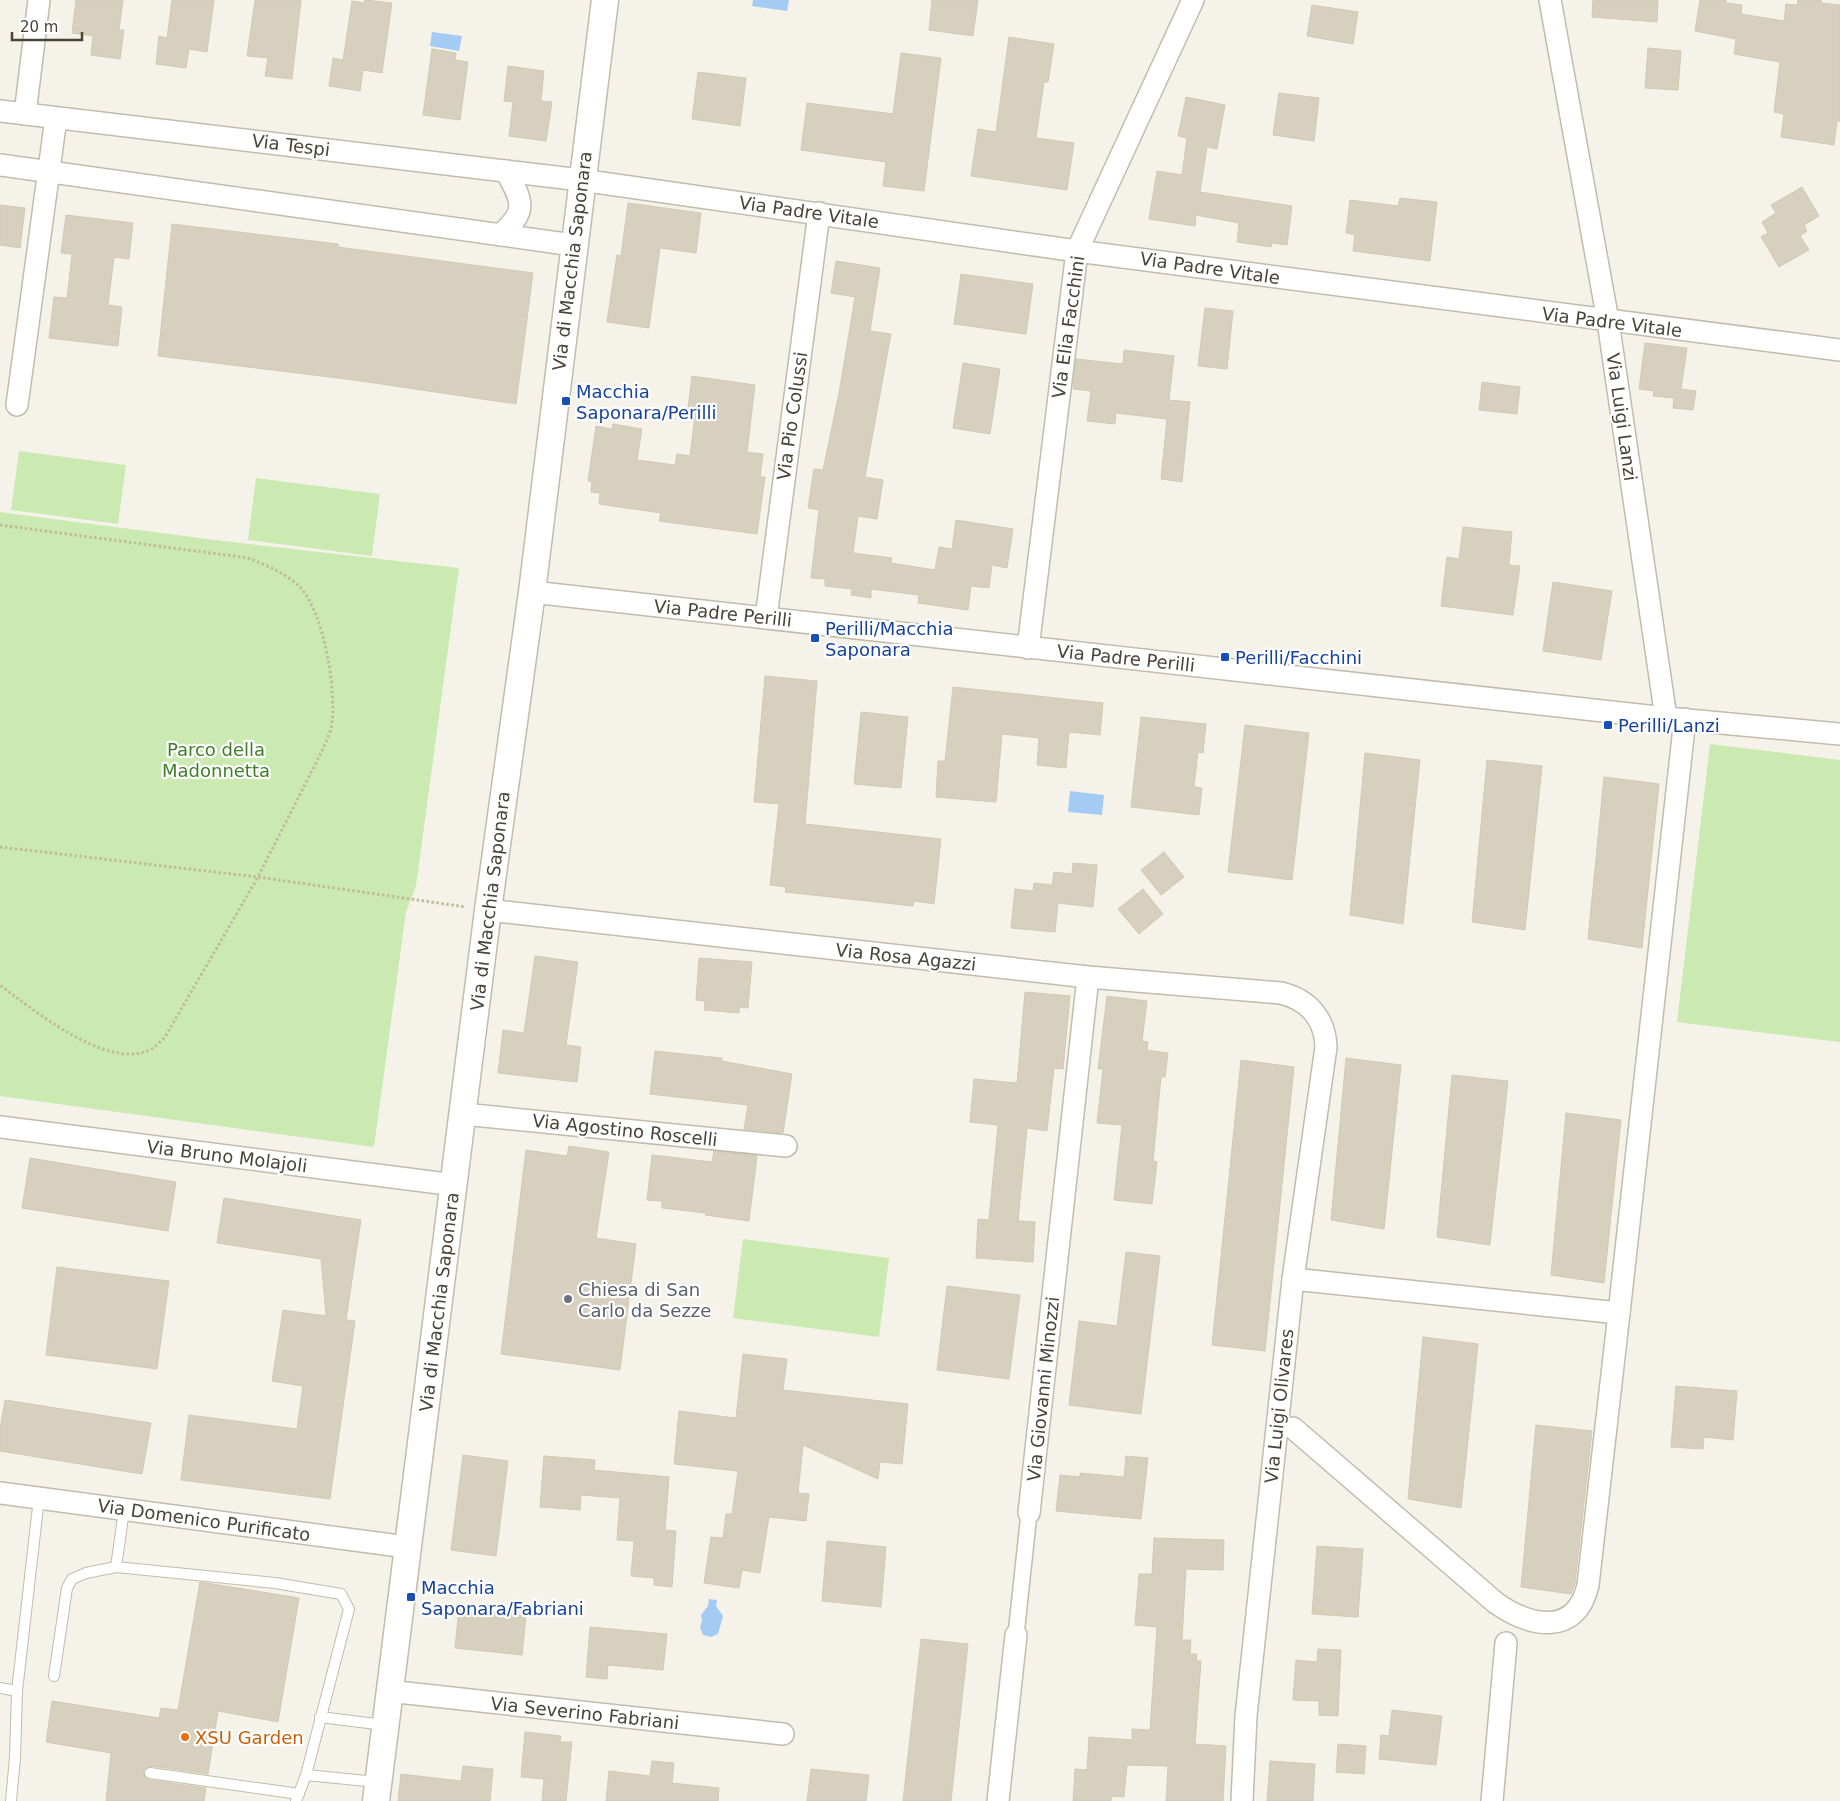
<svg xmlns="http://www.w3.org/2000/svg" width="1840" height="1801" viewBox="0 0 1840 1801" font-family="'DejaVu Sans',sans-serif">
<style>
.green{fill:#cbeab1}
.water{fill:#a4cbf3}
.building{fill:#d7d0be;stroke:#d2c9b1}
.lines{fill:none;stroke-linecap:round;stroke-linejoin:round}
.service-casing{stroke:#c1bcab;stroke-width:12}
.pedestrian-casing{stroke:#c1bcab;stroke-width:18}
.minor-casing{stroke:#c1bcab;stroke-width:24}
.tertiary-casing{stroke:#c1bcab;stroke-width:29}
.path{stroke:#c3b99c;stroke-width:3;stroke-dasharray:2.5 2.5;stroke-linecap:butt}
.service{stroke:#fff;stroke-width:10}
.pedestrian{stroke:#fff;stroke-width:15}
.minor{stroke:#fff;stroke-width:21}
.tertiary{stroke:#fff;stroke-width:26}
.transit-dot{fill:#1a4fb4;stroke:#fff;stroke-width:2}
.worship-dot{fill:#6b7280;stroke:#fff;stroke-width:2}
.food-dot{fill:#e8710a;stroke:#fff;stroke-width:2}
.labels{text-anchor:middle;dominant-baseline:central;stroke-width:4.5;stroke-linejoin:round;paint-order:stroke}
.street-label{font-size:18px;fill:#494437;stroke:#fff}
.transit-label{font-size:18px;fill:#164399;stroke:#fff;text-anchor:start}
.park-label{font-size:18px;fill:#3f7e27;stroke:#fff}
.worship-label{font-size:18px;fill:#5b616d;stroke:#fff;text-anchor:start}
.food-label{font-size:18px;fill:#c56008;stroke:#fff;text-anchor:start}
</style>
<rect width="100%" height="100%" fill="#f5f3e9"/>
<g class="green">
<path d="M 19,451 L 126,465 L 118,524 L 11,510 Z"/>
<path d="M 256,478 L 380,494 L 372,556 L 248,540 Z"/>
<path d="M 0,512 L 215,540 L 459,568 L 416,886 L 406,912 L 374,1147 L 0,1096 Z"/>
<path d="M 1710,744 L 1840,760 L 1840,1042 L 1677,1022 Z"/>
<path d="M 743,1239 L 889,1258 L 879,1337 L 733,1318 Z"/>
</g>
<g class="water">
<path d="M 753,0 L 789,0 L 787,11 L 752,6 Z"/>
<path d="M 432,32 L 462,36 L 459,51 L 430,46 Z"/>
<path d="M 1070,791 L 1104,795 L 1102,815 L 1068,812 Z"/>
<path d="M 709,1599 L 717,1600 L 716,1606 L 723,1616 L 718,1634 L 711,1637 L 703,1635 L 700,1627 L 702,1621 L 701,1615 L 708,1606 Z"/>
</g>
<g class="building">
<path d="M 76,0 L 123,0 L 119,30 L 124,30 L 120,59 L 91,55 L 93,36 L 72,33 Z"/>
<path d="M 172,0 L 214,0 L 207,52 L 189,49 L 186,68 L 156,64 L 159,36 L 167,38 Z"/>
<path d="M 255,0 L 301,0 L 292,79 L 265,76 L 268,58 L 247,56 Z"/>
<path d="M 365,0 L 392,3 L 382,73 L 363,70 L 360,91 L 329,86 L 333,58 L 343,60 L 352,1 L 364,3 Z"/>
<path d="M 932,0 L 978,0 L 973,36 L 929,30 Z"/>
<path d="M 1593,0 L 1658,0 L 1657,22 L 1592,17 Z"/>
<path d="M 1700,0 L 1726,0 L 1726,3 L 1742,5 L 1741,14 L 1784,21 L 1786,4 L 1797,5 L 1798,0 L 1821,0 L 1821,3 L 1840,5 L 1840,121 L 1837,121 L 1834,145 L 1781,137 L 1784,114 L 1774,112 L 1780,62 L 1734,54 L 1736,39 L 1695,31 Z"/>
<path d="M 1312,5 L 1358,12 L 1353,44 L 1307,36 Z"/>
<path d="M 1009,37 L 1054,44 L 1048,82 L 1044,82 L 1036,138 L 1074,143 L 1067,190 L 971,176 L 978,129 L 996,132 Z"/>
<path d="M 1648,48 L 1681,51 L 1678,90 L 1645,88 Z"/>
<path d="M 432,49 L 456,53 L 455,60 L 468,62 L 460,120 L 423,115 Z"/>
<path d="M 901,53 L 941,58 L 924,191 L 883,186 L 886,162 L 801,150 L 807,103 L 893,114 Z"/>
<path d="M 508,66 L 544,71 L 541,101 L 552,102 L 546,141 L 509,136 L 513,102 L 504,101 Z"/>
<path d="M 698,72 L 746,78 L 740,126 L 692,119 Z"/>
<path d="M 1279,93 L 1319,98 L 1314,141 L 1273,135 Z"/>
<path d="M 1186,97 L 1225,105 L 1217,149 L 1207,147 L 1200,192 L 1292,206 L 1287,245 L 1272,243 L 1271,247 L 1237,242 L 1239,223 L 1196,215 L 1195,226 L 1149,219 L 1157,171 L 1182,175 L 1187,138 L 1178,136 Z"/>
<path d="M 1802,187 L 1819,216 L 1804,225 L 1807,231 L 1800,236 L 1809,250 L 1779,267 L 1761,237 L 1768,233 L 1762,222 L 1776,213 L 1771,205 Z"/>
<path d="M 1400,198 L 1437,202 L 1430,261 L 1353,251 L 1355,235 L 1346,233 L 1350,200 L 1398,206 Z"/>
<path d="M 628,203 L 701,213 L 696,253 L 660,248 L 649,328 L 607,322 L 617,255 L 621,256 Z"/>
<path d="M 0,205 L 25,208 L 20,248 L 0,245 Z"/>
<path d="M 66,215 L 133,223 L 129,259 L 114,257 L 108,305 L 122,307 L 118,346 L 49,338 L 54,297 L 67,298 L 72,254 L 61,253 Z"/>
<path d="M 172,224 L 338,244 L 338,247 L 533,273 L 516,404 L 354,380 L 158,356 Z"/>
<path d="M 836,261 L 880,268 L 870,331 L 891,334 L 865,477 L 883,480 L 877,519 L 858,516 L 853,553 L 892,558 L 891,563 L 935,570 L 939,547 L 952,549 L 956,520 L 1013,529 L 1007,568 L 992,565 L 989,588 L 971,586 L 968,610 L 918,603 L 919,595 L 871,589 L 871,598 L 851,595 L 852,589 L 825,586 L 825,579 L 811,578 L 819,510 L 808,508 L 814,469 L 823,470 L 839,393 L 855,297 L 831,293 Z"/>
<path d="M 961,274 L 1033,284 L 1026,334 L 954,324 Z"/>
<path d="M 1205,308 L 1233,311 L 1227,369 L 1198,366 Z"/>
<path d="M 1645,343 L 1687,348 L 1681,389 L 1696,391 L 1693,410 L 1673,408 L 1674,398 L 1653,396 L 1654,391 L 1639,389 Z"/>
<path d="M 1124,350 L 1174,356 L 1169,400 L 1190,402 L 1182,482 L 1161,479 L 1167,419 L 1116,413 L 1115,424 L 1087,421 L 1091,391 L 1073,389 L 1076,359 L 1123,364 Z"/>
<path d="M 963,363 L 1000,369 L 990,434 L 953,428 Z"/>
<path d="M 692,376 L 755,385 L 747,452 L 763,454 L 760,477 L 765,477 L 757,534 L 659,521 L 661,513 L 599,504 L 600,493 L 591,492 L 592,482 L 588,481 L 596,426 L 612,429 L 613,424 L 642,429 L 637,460 L 675,465 L 677,454 L 690,456 L 696,408 L 688,408 Z"/>
<path d="M 1482,382 L 1520,387 L 1517,414 L 1479,410 Z"/>
<path d="M 1463,527 L 1512,532 L 1509,565 L 1520,566 L 1513,615 L 1441,606 L 1447,557 L 1459,559 Z"/>
<path d="M 1553,582 L 1612,591 L 1601,660 L 1543,651 Z"/>
<path d="M 765,676 L 817,681 L 805,824 L 941,839 L 934,904 L 914,901 L 913,906 L 785,892 L 786,887 L 770,885 L 779,804 L 754,802 Z"/>
<path d="M 953,687 L 1103,703 L 1100,735 L 1069,732 L 1066,768 L 1037,765 L 1039,738 L 1002,734 L 996,802 L 936,797 L 938,761 L 945,761 Z"/>
<path d="M 861,712 L 908,717 L 901,788 L 854,784 Z"/>
<path d="M 1141,717 L 1206,724 L 1203,753 L 1198,752 L 1194,787 L 1202,788 L 1199,815 L 1131,807 Z"/>
<path d="M 1245,725 L 1309,733 L 1292,880 L 1228,872 Z"/>
<path d="M 1365,753 L 1420,760 L 1403,924 L 1350,915 Z"/>
<path d="M 1487,760 L 1542,766 L 1525,930 L 1472,922 Z"/>
<path d="M 1604,777 L 1659,784 L 1642,948 L 1588,939 Z"/>
<path d="M 1164,852 L 1184,877 L 1161,895 L 1141,870 Z"/>
<path d="M 1073,863 L 1097,865 L 1093,907 L 1058,903 L 1055,932 L 1011,928 L 1015,889 L 1033,891 L 1034,883 L 1052,885 L 1054,872 L 1072,874 Z"/>
<path d="M 1143,889 L 1163,914 L 1139,934 L 1118,909 Z"/>
<path d="M 535,956 L 578,962 L 566,1045 L 581,1047 L 577,1082 L 498,1073 L 503,1030 L 524,1033 Z"/>
<path d="M 699,958 L 752,962 L 748,1008 L 739,1007 L 739,1013 L 704,1010 L 705,1001 L 696,1000 Z"/>
<path d="M 1025,992 L 1070,996 L 1063,1069 L 1054,1068 L 1047,1131 L 1027,1128 L 1018,1221 L 1035,1222 L 1033,1262 L 976,1258 L 978,1219 L 989,1220 L 998,1125 L 970,1122 L 974,1079 L 1017,1083 Z"/>
<path d="M 1107,996 L 1147,1001 L 1142,1041 L 1148,1042 L 1147,1050 L 1168,1053 L 1165,1077 L 1161,1077 L 1153,1161 L 1157,1162 L 1152,1204 L 1114,1200 L 1122,1125 L 1097,1123 L 1103,1069 L 1098,1069 Z"/>
<path d="M 655,1051 L 722,1058 L 722,1061 L 792,1074 L 783,1133 L 744,1129 L 748,1105 L 650,1094 Z"/>
<path d="M 1346,1058 L 1401,1065 L 1384,1229 L 1331,1220 Z"/>
<path d="M 1241,1060 L 1294,1067 L 1265,1351 L 1212,1345 Z"/>
<path d="M 1452,1075 L 1508,1081 L 1490,1245 L 1437,1237 Z"/>
<path d="M 1566,1113 L 1621,1120 L 1604,1283 L 1551,1275 Z"/>
<path d="M 569,1146 L 609,1152 L 596,1238 L 636,1244 L 620,1370 L 501,1354 L 526,1150 L 567,1156 Z"/>
<path d="M 714,1151 L 757,1156 L 749,1221 L 705,1215 L 706,1213 L 662,1208 L 662,1201 L 647,1200 L 652,1155 L 712,1162 Z"/>
<path d="M 30,1158 L 176,1182 L 168,1231 L 22,1208 Z"/>
<path d="M 224,1198 L 361,1220 L 346,1320 L 355,1321 L 330,1499 L 181,1480 L 189,1415 L 297,1429 L 303,1386 L 272,1381 L 283,1310 L 326,1316 L 321,1259 L 217,1243 Z"/>
<path d="M 1126,1252 L 1160,1256 L 1141,1414 L 1069,1405 L 1079,1321 L 1117,1326 Z"/>
<path d="M 57,1267 L 169,1281 L 157,1369 L 46,1355 Z"/>
<path d="M 947,1286 L 1020,1295 L 1009,1379 L 937,1370 Z"/>
<path d="M 1423,1337 L 1478,1344 L 1461,1508 L 1408,1499 Z"/>
<path d="M 743,1354 L 787,1359 L 783,1390 L 908,1404 L 902,1464 L 880,1462 L 878,1479 L 803,1445 L 798,1493 L 809,1494 L 806,1521 L 769,1517 L 760,1573 L 742,1570 L 739,1588 L 704,1583 L 711,1537 L 723,1538 L 726,1514 L 732,1514 L 738,1471 L 674,1464 L 679,1411 L 736,1418 Z"/>
<path d="M 1676,1386 L 1737,1391 L 1733,1440 L 1704,1437 L 1703,1449 L 1671,1447 Z"/>
<path d="M 5,1400 L 151,1423 L 142,1474 L 0,1451 L 0,1429 Z"/>
<path d="M 1536,1425 L 1592,1431 L 1575,1583 L 1571,1594 L 1521,1587 Z"/>
<path d="M 463,1455 L 508,1461 L 496,1556 L 451,1550 Z"/>
<path d="M 544,1456 L 595,1460 L 594,1470 L 669,1477 L 665,1530 L 676,1531 L 672,1587 L 654,1585 L 654,1578 L 631,1576 L 634,1541 L 617,1540 L 620,1498 L 581,1495 L 580,1510 L 540,1507 Z"/>
<path d="M 1126,1456 L 1148,1458 L 1141,1519 L 1056,1511 L 1060,1475 L 1080,1477 L 1080,1473 L 1124,1477 Z"/>
<path d="M 1154,1538 L 1224,1540 L 1223,1570 L 1186,1569 L 1182,1640 L 1191,1640 L 1190,1654 L 1197,1654 L 1196,1661 L 1201,1661 L 1195,1744 L 1226,1746 L 1223,1801 L 1166,1801 L 1168,1766 L 1127,1765 L 1124,1797 L 1111,1796 L 1111,1801 L 1073,1801 L 1075,1769 L 1087,1770 L 1089,1737 L 1132,1740 L 1132,1729 L 1150,1730 L 1157,1627 L 1135,1625 L 1139,1574 L 1152,1574 Z"/>
<path d="M 827,1541 L 886,1547 L 881,1607 L 822,1601 Z"/>
<path d="M 1317,1546 L 1363,1549 L 1358,1617 L 1312,1614 Z"/>
<path d="M 200,1582 L 299,1598 L 278,1722 L 218,1711 L 208,1774 L 151,1766 L 144,1769 L 144,1776 L 149,1780 L 206,1788 L 204,1801 L 106,1801 L 111,1753 L 46,1742 L 52,1701 L 159,1718 L 161,1708 L 178,1710 Z"/>
<path d="M 459,1608 L 526,1616 L 522,1655 L 455,1648 Z"/>
<path d="M 590,1627 L 667,1634 L 663,1670 L 608,1665 L 607,1679 L 586,1677 Z"/>
<path d="M 921,1639 L 968,1644 L 951,1801 L 903,1801 Z"/>
<path d="M 1318,1649 L 1341,1650 L 1338,1716 L 1319,1715 L 1319,1701 L 1293,1700 L 1296,1660 L 1317,1662 Z"/>
<path d="M 1392,1710 L 1442,1716 L 1436,1765 L 1379,1759 L 1381,1735 L 1389,1736 Z"/>
<path d="M 525,1732 L 561,1736 L 560,1742 L 572,1742 L 566,1801 L 542,1801 L 544,1779 L 521,1777 Z"/>
<path d="M 1338,1744 L 1366,1746 L 1364,1774 L 1336,1772 Z"/>
<path d="M 652,1761 L 674,1763 L 672,1783 L 719,1788 L 718,1801 L 606,1801 L 609,1771 L 650,1776 Z"/>
<path d="M 1270,1761 L 1315,1764 L 1313,1801 L 1267,1801 Z"/>
<path d="M 463,1766 L 493,1769 L 490,1801 L 398,1801 L 401,1774 L 461,1781 Z"/>
<path d="M 811,1769 L 869,1775 L 866,1801 L 807,1801 Z"/>
</g>
<g class="lines">
<defs>
<g id="service">
<path d="M 116,1567 L 124,1510"/>
<path d="M 54,1676 L 67,1588 L 72,1579 L 86,1573 L 116,1567 L 275,1583 L 341,1594 L 349,1609 L 306,1775 L 296,1801"/>
<path d="M 0,1688 L 17,1691"/>
<path d="M 320,1717 L 384,1725"/>
<path d="M 150,1773 L 299,1794"/>
<path d="M 306,1775 L 377,1782"/>
<path d="M 11,1801 L 15,1758 L 17,1691 L 39,1498"/>
</g>
<path id="pedestrian" d="M 1016,1635 L 1029,1513"/>
<g id="minor">
<path d="M 1550,0 L 1608,321 L 1666,718"/>
<path d="M 0,111 L 581,180 L 1077,251 L 1840,350"/>
<path d="M 25,114 L 39,0"/>
<path d="M 0,165 L 573,245"/>
<path d="M 500,235 C 529,210 522,201 506,171"/>
<path d="M 17,405 L 56,118"/>
<path d="M 532,592 L 1666,718 L 1840,734"/>
<path d="M 766,618 L 819,213"/>
<path d="M 1028,648 L 1077,251 L 1193,0"/>
<path d="M 488,910 L 1088,977 L 1281,993 C 1309,1000 1325,1019 1326,1047 L 1293,1279 L 1246,1716 L 1242,1801"/>
<path d="M 463,1114 L 786,1146"/>
<path d="M 0,1127 L 455,1185"/>
<path d="M 1293,1279 L 1619,1313 L 1685,719"/>
<path d="M 1293,1428 L 1496,1603 C 1529,1626 1576,1638 1588,1585 L 1619,1313"/>
<path d="M 0,1493 L 407,1547"/>
<path d="M 1029,1513 L 1088,977"/>
<path d="M 388,1691 L 783,1734"/>
<path d="M 998,1801 L 1016,1635"/>
<path d="M 1492,1801 L 1506,1643"/>
</g>
<path id="tertiary" d="M 376,1801 L 488,910 L 532,592 L 605,0"/>
</defs>
<use href="#service" class="service-casing"/>
<use href="#pedestrian" class="pedestrian-casing"/>
<use href="#minor" class="minor-casing"/>
<use href="#tertiary" class="tertiary-casing"/>
<g class="path">
<path d="M 0,525 L 248,558 C 266,565 285,573 299,586 C 324,611 338,694 331,729 C 329,735 326,741 324,747 L 258,877 L 165,1037 C 160,1042 155,1048 147,1051 C 104,1068 32,1009 0,985"/>
<path d="M 0,847 L 258,877 L 466,907"/>
</g>
<use href="#service" class="service"/>
<use href="#pedestrian" class="pedestrian"/>
<use href="#minor" class="minor"/>
<use href="#tertiary" class="tertiary"/>
</g>
<g class="transit-dot">
<rect x="561" y="396" width="10" height="10" rx="2.5"/>
<rect x="810" y="633" width="10" height="10" rx="2.5"/>
<rect x="1220" y="652" width="10" height="10" rx="2.5"/>
<rect x="1603" y="720" width="10" height="10" rx="2.5"/>
<rect x="406" y="1592" width="10" height="10" rx="2.5"/>
</g>
<circle class="worship-dot" cx="568" cy="1299" r="5"/>
<circle class="food-dot" cx="185" cy="1737" r="5"/>
<g class="labels">
<g class="street-label">
<text transform="translate(291 145) rotate(7)">Via Tespi</text>
<text transform="translate(809 212) rotate(8)">Via Padre Vitale</text>
<text transform="translate(572 261) rotate(-83)">Via di Macchia Saponara</text>
<text transform="translate(1210 268) rotate(8)">Via Padre Vitale</text>
<text transform="translate(1612 322) rotate(7)">Via Padre Vitale</text>
<text transform="translate(1068 327) rotate(-82)">Via Elia Facchini</text>
<text transform="translate(792 416) rotate(-82)">Via Pio Colussi</text>
<text transform="translate(1622 417) rotate(82)">Via Luigi Lanzi</text>
<text transform="translate(723 613) rotate(6)">Via Padre Perilli</text>
<text transform="translate(1126 658) rotate(6)">Via Padre Perilli</text>
<text transform="translate(490 901) rotate(-83)">Via di Macchia Saponara</text>
<text transform="translate(906 957) rotate(6)">Via Rosa Agazzi</text>
<text transform="translate(625 1130) rotate(6)">Via Agostino Roscelli</text>
<text transform="translate(227 1156) rotate(7)">Via Bruno Molajoli</text>
<text transform="translate(439 1302) rotate(-83)">Via di Macchia Saponara</text>
<text transform="translate(1043 1389) rotate(-84)">Via Giovanni Minozzi</text>
<text transform="translate(1279 1406) rotate(-84)">Via Luigi Olivares</text>
<text transform="translate(204 1520) rotate(8)">Via Domenico Purificato</text>
<text transform="translate(585 1713) rotate(6)">Via Severino Fabriani</text>
</g>
<g class="transit-label">
<text x="576" y="391">Macchia<tspan x="576" dy="21">Saponara/Perilli</tspan></text>
<text x="825" y="628">Perilli/Macchia<tspan x="825" dy="21">Saponara</tspan></text>
<text x="1235" y="657">Perilli/Facchini</text>
<text x="1618" y="725">Perilli/Lanzi</text>
<text x="421" y="1587">Macchia<tspan x="421" dy="21">Saponara/Fabriani</tspan></text>
</g>
<g class="park-label">
<text x="216" y="749">Parco della<tspan x="216" dy="21">Madonnetta</tspan></text>
</g>
<g class="worship-label">
<text x="578" y="1289">Chiesa di San<tspan x="578" dy="21">Carlo da Sezze</tspan></text>
</g>
<g class="food-label">
<text x="195" y="1737">XSU Garden</text>
</g>
</g>
<path d="M12 32v8h70v-8" fill="none" stroke="#494437" stroke-width="2.5"/>
<text x="20" y="32" font-size="15" fill="#494437" stroke="#ffffff" stroke-width="4" paint-order="stroke">20 m</text>
</svg>
